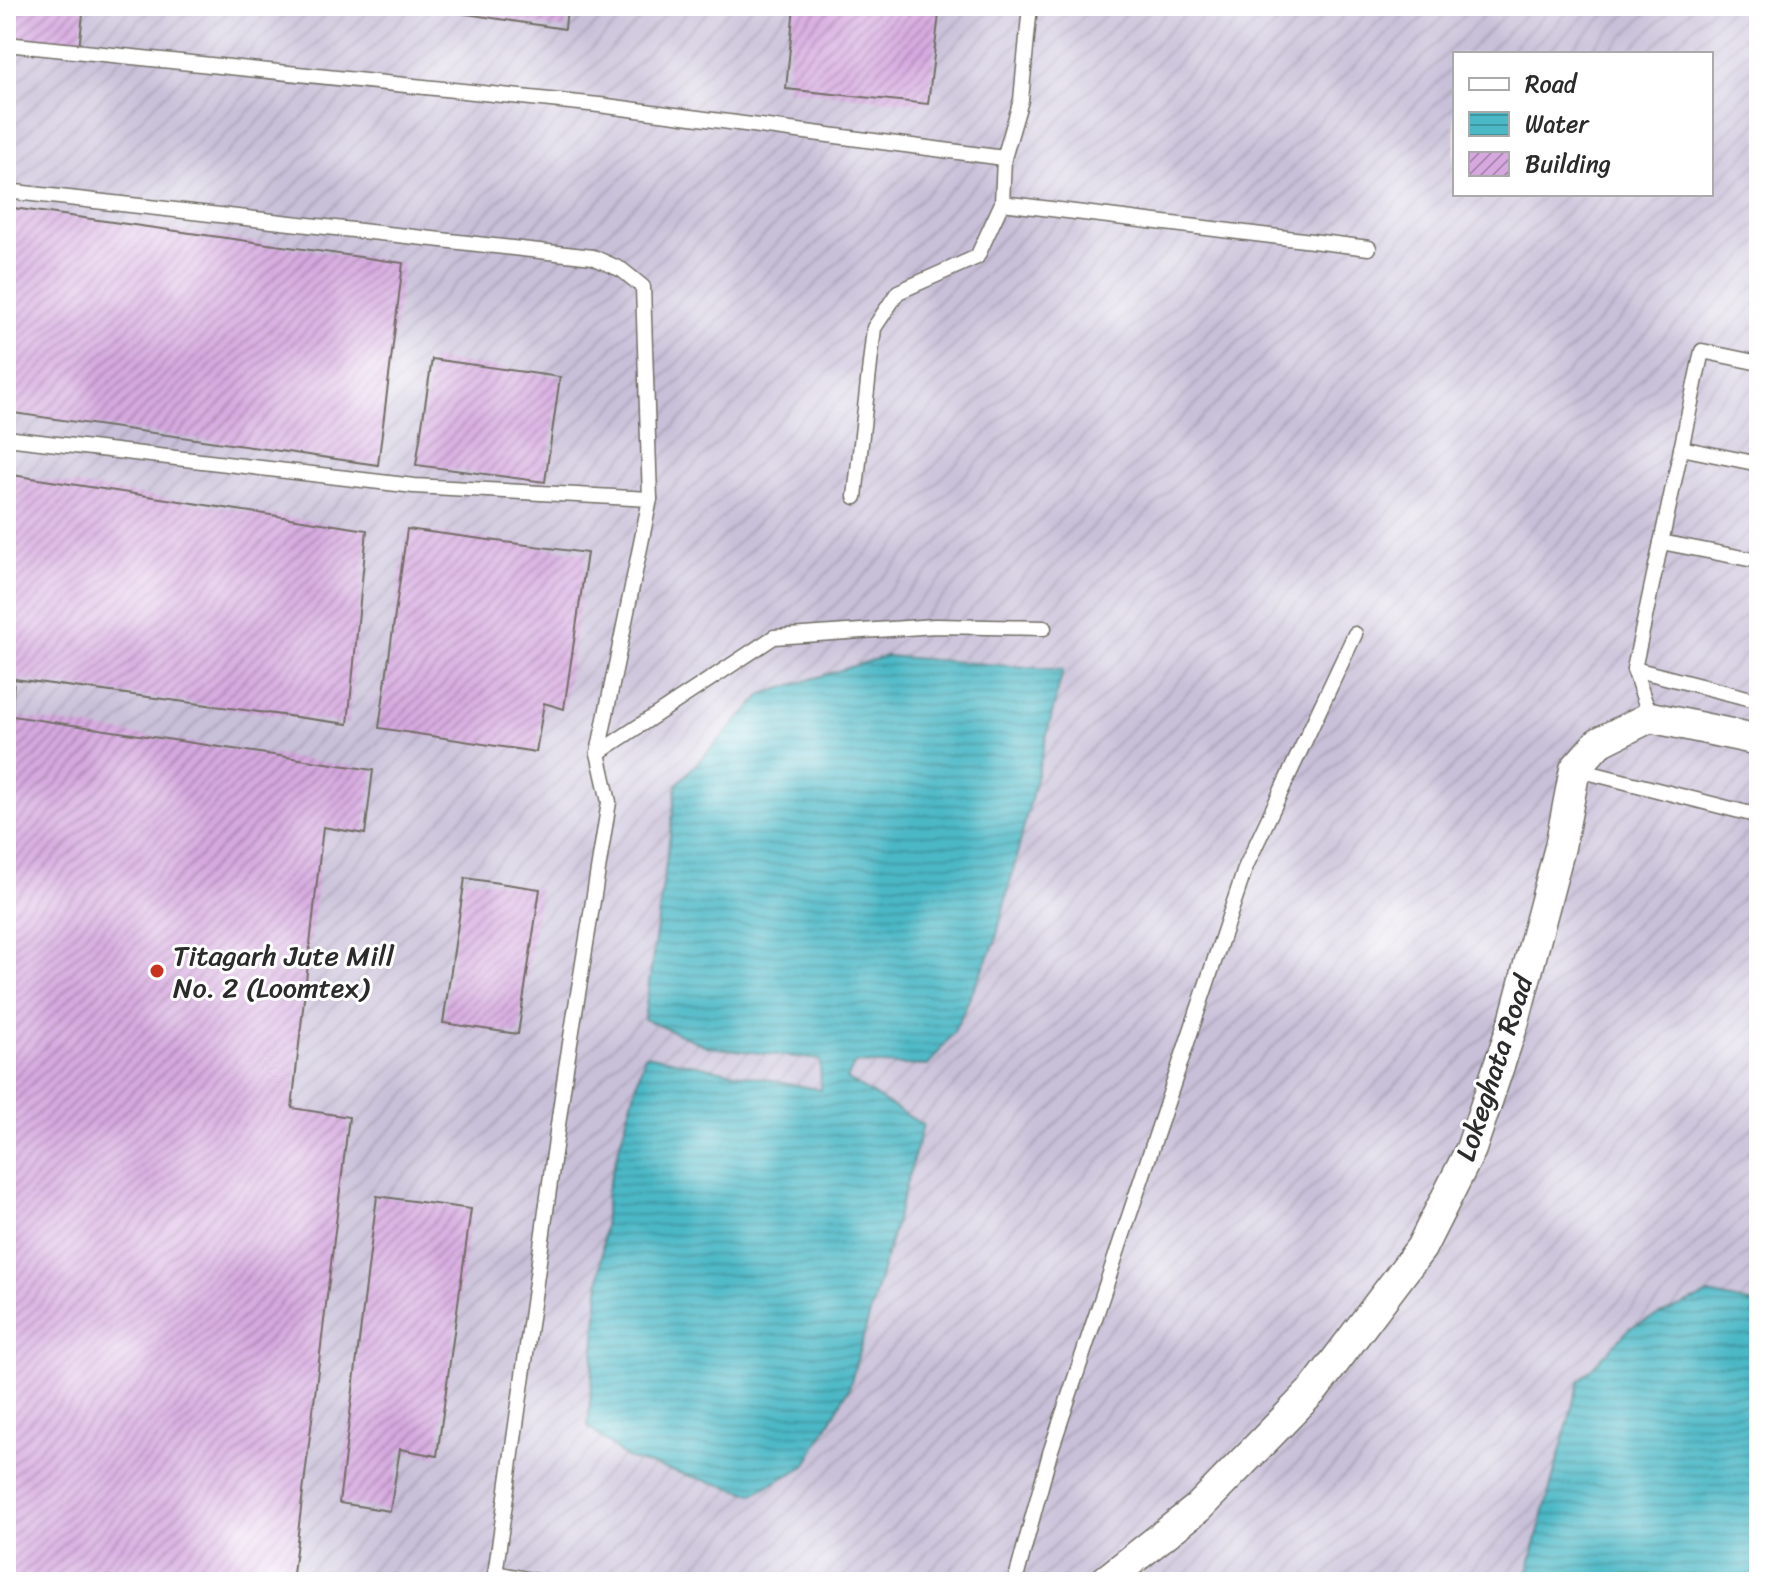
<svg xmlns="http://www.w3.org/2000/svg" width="1765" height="1588" viewBox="0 0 1765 1588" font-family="Sriracha,sans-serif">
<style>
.industrial{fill:url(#industrial-furrows);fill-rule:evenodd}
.water{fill:url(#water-rules);stroke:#3b7278;stroke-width:2}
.building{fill:url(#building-hatch)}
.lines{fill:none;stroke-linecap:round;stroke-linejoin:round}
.lane-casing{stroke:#726e66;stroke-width:17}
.street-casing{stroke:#726e66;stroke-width:33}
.lane{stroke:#fff;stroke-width:14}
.street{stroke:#fff;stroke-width:30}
.poi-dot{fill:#c8321e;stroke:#fff;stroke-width:3}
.labels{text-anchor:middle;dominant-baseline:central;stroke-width:6;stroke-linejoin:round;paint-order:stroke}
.poi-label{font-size:28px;fill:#2b2b2b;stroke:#fff;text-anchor:start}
.street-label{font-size:28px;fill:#2b2b2b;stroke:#fff}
</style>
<defs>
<pattern id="industrial-furrows" width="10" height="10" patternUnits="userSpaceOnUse" patternTransform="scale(2)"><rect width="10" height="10" fill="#c8bfd8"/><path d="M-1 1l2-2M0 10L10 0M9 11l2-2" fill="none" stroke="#aca4ba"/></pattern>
<pattern id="water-rules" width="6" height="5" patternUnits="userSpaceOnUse" patternTransform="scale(2)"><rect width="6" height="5" fill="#4bb8c6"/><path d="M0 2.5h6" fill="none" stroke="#3f96a1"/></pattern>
<pattern id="building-hatch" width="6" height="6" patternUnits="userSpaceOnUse" patternTransform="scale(2)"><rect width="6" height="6" fill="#d6a8df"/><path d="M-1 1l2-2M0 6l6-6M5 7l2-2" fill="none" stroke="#ae89b5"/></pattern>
</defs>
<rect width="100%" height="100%" fill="#fff"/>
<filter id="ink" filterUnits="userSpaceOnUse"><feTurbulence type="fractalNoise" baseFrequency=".0125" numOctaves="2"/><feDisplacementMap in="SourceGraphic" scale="16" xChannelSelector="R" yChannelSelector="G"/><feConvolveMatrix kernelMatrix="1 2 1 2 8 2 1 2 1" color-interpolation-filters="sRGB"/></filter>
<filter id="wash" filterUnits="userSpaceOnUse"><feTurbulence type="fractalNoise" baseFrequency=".006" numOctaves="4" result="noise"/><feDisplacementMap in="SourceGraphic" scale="32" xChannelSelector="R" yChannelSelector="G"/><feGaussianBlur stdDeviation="1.8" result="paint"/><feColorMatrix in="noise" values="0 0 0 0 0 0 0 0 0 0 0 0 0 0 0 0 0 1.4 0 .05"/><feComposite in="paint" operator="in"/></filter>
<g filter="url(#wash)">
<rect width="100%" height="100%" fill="#f6e9d5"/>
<path class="industrial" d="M 6,6 L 1759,6 L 1759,1582 L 6,1582 ZM 1455,54 L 1711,54 L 1711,194 L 1455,194 Z"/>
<g class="water">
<path d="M 886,656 L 1063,670 L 995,943 L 954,1032 L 928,1066 L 855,1063 L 847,1079 L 923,1125 L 849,1388 L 805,1466 L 753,1494 L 626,1458 L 588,1426 L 607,1190 L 645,1055 L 821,1090 L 820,1060 L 709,1047 L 644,1019 L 677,784 L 763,694 Z"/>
<path d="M 1709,1294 L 1759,1305 L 1759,1582 L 1525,1582 L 1579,1381 L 1631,1327 Z"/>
</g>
<g id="blocks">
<g class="building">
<path d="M 6,6 L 84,6 L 79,48 L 6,41 Z"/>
<path d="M 414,6 L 567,6 L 565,29 Z"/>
<path d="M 794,6 L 940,6 L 928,104 L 786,89 Z"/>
<path d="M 6,207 L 403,263 L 378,465 L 6,412 Z"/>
<path d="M 432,359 L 560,377 L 545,482 L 416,465 Z"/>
<path d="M 6,474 L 367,530 L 348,724 L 14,679 L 12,716 L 373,770 L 365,834 L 323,827 L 292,1108 L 349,1117 L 292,1582 L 6,1582 Z"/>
<path d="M 407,529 L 587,553 L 564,709 L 544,703 L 536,752 L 379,728 Z"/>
<path d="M 465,878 L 540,889 L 518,1034 L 443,1023 Z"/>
<path d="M 377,1196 L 471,1209 L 437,1456 L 400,1449 L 390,1511 L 339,1503 Z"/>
</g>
</g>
</g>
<g filter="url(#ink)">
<use href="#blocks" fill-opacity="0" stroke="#726e66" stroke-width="2"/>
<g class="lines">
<defs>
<g id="lane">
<path d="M 6,44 L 599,105 L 1004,158 L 1021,100 L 1030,6"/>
<path d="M 6,191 L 593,257 L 622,270 L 643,287 L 650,499"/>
<path d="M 1002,203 L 1369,248"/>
<path d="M 6,438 L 414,486 L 650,499 L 598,753 L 774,637 L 935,626 L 1044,628"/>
<path d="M 1681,448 L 1759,464"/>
<path d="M 855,497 L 874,328 L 898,292 L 977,257 L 1002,203 L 1004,158"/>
<path d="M 1661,542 L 1759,561"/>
<path d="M 1634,669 L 1759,701"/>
<path d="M 1650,717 L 1634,669 L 1702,351 L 1759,363"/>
<path d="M 1575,769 L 1759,816"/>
<path d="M 495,1573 L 542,1582"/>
<path d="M 494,1582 L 566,1068 L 609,802 L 598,753"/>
<path d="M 1015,1582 L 1050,1453 L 1246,866 L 1355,634"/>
</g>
<path id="street" d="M 1104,1582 L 1198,1508 L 1315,1388 L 1421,1248 L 1471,1149 L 1514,1021 L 1560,847 L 1575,769 L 1598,743 L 1650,717 L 1759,740"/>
</defs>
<use href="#lane" class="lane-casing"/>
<use href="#street" class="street-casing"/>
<use href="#lane" class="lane"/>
<use href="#street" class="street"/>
</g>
</g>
<circle class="poi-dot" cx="157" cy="971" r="8"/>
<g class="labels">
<g class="poi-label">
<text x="173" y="955">Titagarh Jute Mill<tspan x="173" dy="32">No. 2 (Loomtex)</tspan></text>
</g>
<g class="street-label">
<text transform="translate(1494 1068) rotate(-72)">Lokeghata Road</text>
</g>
</g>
<rect width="1765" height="1588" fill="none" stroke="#fff" stroke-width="32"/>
<rect x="1453" y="52" width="260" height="144" fill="#ffffff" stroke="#aaaaaa" stroke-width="2"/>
<rect x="1469" y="78" width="40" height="12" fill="#ffffff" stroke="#aaaaaa" stroke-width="2"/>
<text x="1525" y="92" font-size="24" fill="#2b2b2b">Road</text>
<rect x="1469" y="112" width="40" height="24" fill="url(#water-rules)" stroke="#aaaaaa" stroke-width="2"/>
<text x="1525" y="132" font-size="24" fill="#2b2b2b">Water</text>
<rect x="1469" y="152" width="40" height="24" fill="url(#building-hatch)" stroke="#aaaaaa" stroke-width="2"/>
<text x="1525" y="172" font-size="24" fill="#2b2b2b">Building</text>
</svg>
